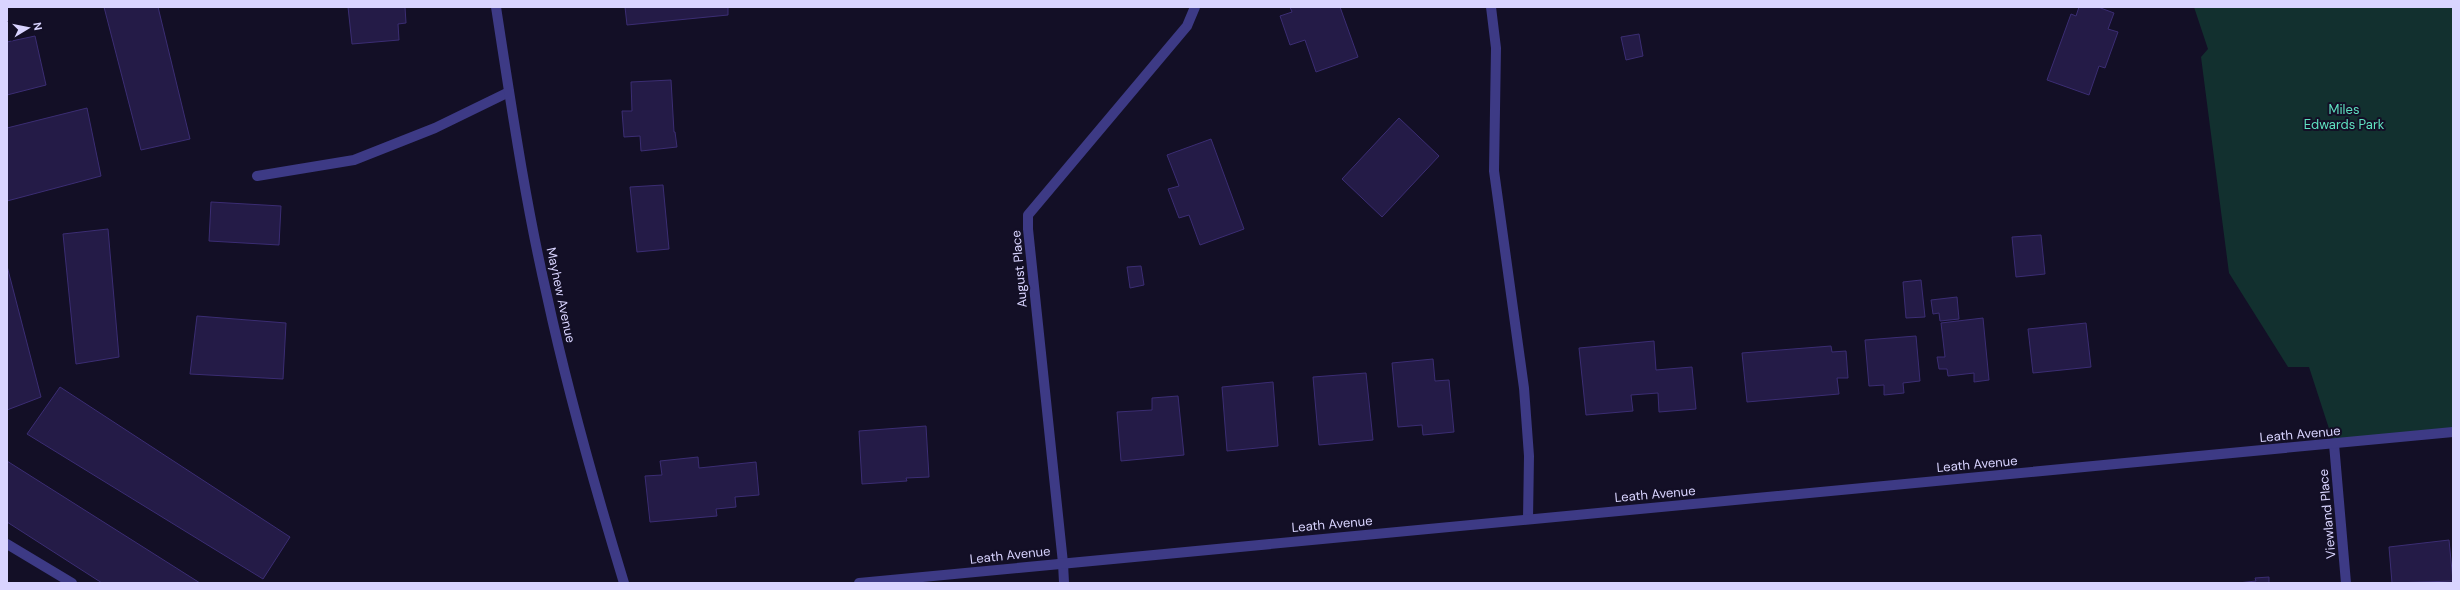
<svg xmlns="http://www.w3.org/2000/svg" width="2460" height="590" viewBox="0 0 2460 590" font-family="'DM Sans',sans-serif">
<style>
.green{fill:#12302f}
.building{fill:#241b47;stroke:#3b2d73}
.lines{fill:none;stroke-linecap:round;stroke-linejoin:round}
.lane{stroke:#3d3a85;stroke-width:10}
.street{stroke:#3d3a85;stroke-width:10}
.labels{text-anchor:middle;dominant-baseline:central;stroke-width:4;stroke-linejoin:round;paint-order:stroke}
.park-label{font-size:13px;fill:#5fe0c0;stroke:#130f26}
.street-label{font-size:13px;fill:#d9d4ff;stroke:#130f26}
</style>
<rect width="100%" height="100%" fill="#130f26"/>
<path class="green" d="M 2194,7 L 2453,7 L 2453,433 L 2334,444 L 2309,367 L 2288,367 L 2229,273 L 2201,57 L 2208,49 Z"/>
<g class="building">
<path d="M 104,7 L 158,7 L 190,139 L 141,150 Z"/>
<path d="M 348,7 L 405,7 L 406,23 L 398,24 L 399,40 L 352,44 Z"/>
<path d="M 625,7 L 728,7 L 728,15 L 627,25 Z"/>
<path d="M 1290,7 L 1340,7 L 1358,57 L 1316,72 L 1305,40 L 1290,45 L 1280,16 L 1292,12 Z"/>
<path d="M 2079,7 L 2098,7 L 2114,13 L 2108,29 L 2118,32 L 2105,68 L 2099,66 L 2089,95 L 2047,80 L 2071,14 L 2076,16 Z"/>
<path d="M 1639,34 L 1643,56 L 1626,60 L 1621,37 Z"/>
<path d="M 35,36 L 46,85 L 7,95 L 7,42 Z"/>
<path d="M 671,80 L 674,132 L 675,132 L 677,147 L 641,151 L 640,136 L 624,137 L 622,111 L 632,111 L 631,82 Z"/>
<path d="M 87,108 L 101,176 L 7,201 L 7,128 Z"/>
<path d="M 1399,118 L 1439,156 L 1382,217 L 1342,179 Z"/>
<path d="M 1211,139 L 1244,229 L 1200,245 L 1189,215 L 1179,218 L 1168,189 L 1179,186 L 1167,155 Z"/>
<path d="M 663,185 L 669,249 L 637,252 L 630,187 Z"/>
<path d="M 211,202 L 281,206 L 279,245 L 209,241 Z"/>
<path d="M 108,229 L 119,357 L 76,364 L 63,234 Z"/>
<path d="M 2041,235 L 2045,274 L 2016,277 L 2012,237 Z"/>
<path d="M 7,266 L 41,397 L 7,410 Z"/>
<path d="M 1141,266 L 1144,285 L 1130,288 L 1127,267 Z"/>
<path d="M 1921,280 L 1925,317 L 1906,318 L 1903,282 Z"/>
<path d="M 1957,297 L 1959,319 L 1940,321 L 1939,313 L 1933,314 L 1931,300 Z"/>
<path d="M 197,316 L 286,323 L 283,379 L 190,374 Z"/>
<path d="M 1983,318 L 1989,380 L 1974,382 L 1974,373 L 1948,376 L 1947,369 L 1939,369 L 1937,357 L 1945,357 L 1941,323 Z"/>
<path d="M 2086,323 L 2091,367 L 2033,373 L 2028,329 Z"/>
<path d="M 1916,336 L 1920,381 L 1903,383 L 1904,393 L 1884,395 L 1884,385 L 1869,386 L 1865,340 Z"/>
<path d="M 1654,341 L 1656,370 L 1692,367 L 1696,409 L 1659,412 L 1658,393 L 1631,395 L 1633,411 L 1586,415 L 1579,348 Z"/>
<path d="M 1831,346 L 1832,352 L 1846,351 L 1848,378 L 1837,378 L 1839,394 L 1747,402 L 1742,353 Z"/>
<path d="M 1433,359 L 1435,381 L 1449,380 L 1454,432 L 1423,435 L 1422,425 L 1398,427 L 1392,363 Z"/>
<path d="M 1366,373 L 1373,440 L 1319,445 L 1313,377 Z"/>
<path d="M 1273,382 L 1278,446 L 1227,451 L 1222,387 Z"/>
<path d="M 60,387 L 290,537 L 263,579 L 27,434 Z"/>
<path d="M 1178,396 L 1184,455 L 1121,461 L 1117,412 L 1152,410 L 1152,398 Z"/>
<path d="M 926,426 L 929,477 L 906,478 L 907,481 L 862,484 L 859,431 Z"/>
<path d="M 698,457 L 699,468 L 756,462 L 759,495 L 735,497 L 736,507 L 716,509 L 717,516 L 650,522 L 645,476 L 662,475 L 660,461 Z"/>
<path d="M 7,461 L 200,583 L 102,583 L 7,522 Z"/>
<path d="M 2449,540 L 2453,581 L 2392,583 L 2389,547 Z"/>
<path d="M 2269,577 L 2269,583 L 2238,583 L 2256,581 L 2255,578 Z"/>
</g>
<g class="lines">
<g class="lane">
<path d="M 1491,7 L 1496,48 L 1494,171 L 1524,388 L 1529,456 L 1528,519"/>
<path d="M 257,176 L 354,160 L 435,128 L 509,92"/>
<path d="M 7,544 L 72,583"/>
<path d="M 1063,563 L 1028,229 L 1028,215 L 1187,26 L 1195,7"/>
</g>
<g class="street">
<path d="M 496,7 C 511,104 525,201 547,296 C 568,393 595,488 624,583"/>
<path d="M 2334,444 L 2346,583"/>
<path d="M 1063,563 L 1064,583"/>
<path d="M 859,583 L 2453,432"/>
</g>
</g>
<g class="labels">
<g class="park-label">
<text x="2344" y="109">Miles<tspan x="2344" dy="15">Edwards Park</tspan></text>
</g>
<g class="street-label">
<text transform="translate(1019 269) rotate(-95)">August Place</text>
<text transform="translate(561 295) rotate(78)">Mayhew Avenue</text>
<text transform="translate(2300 434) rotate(-5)">Leath Avenue</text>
<text transform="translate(1977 464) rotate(-5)">Leath Avenue</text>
<text transform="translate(1655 494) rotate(-5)">Leath Avenue</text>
<text transform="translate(2327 514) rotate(-95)">Viewland Place</text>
<text transform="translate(1332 524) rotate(-5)">Leath Avenue</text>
<text transform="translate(1010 555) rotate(-6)">Leath Avenue</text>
</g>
</g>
<rect width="2460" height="590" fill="none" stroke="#d9d4ff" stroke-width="16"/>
<g transform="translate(28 28) rotate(80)" stroke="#130f26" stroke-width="3" paint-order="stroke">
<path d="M0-3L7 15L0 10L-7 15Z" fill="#d9d4ff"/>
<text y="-6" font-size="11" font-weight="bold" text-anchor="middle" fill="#d9d4ff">N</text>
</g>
</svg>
